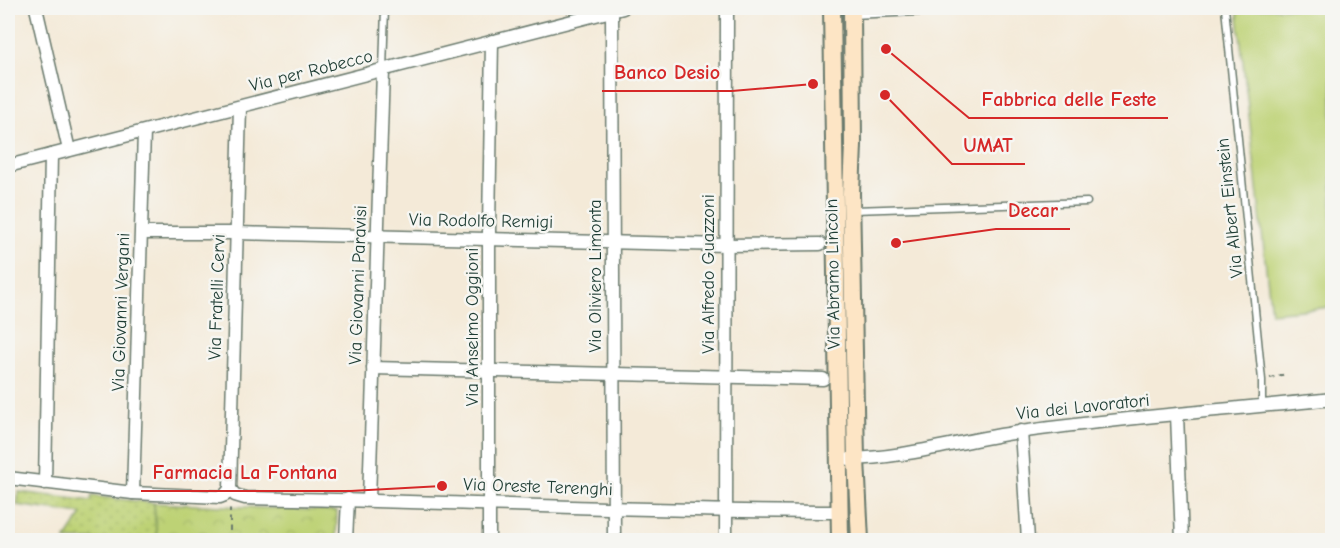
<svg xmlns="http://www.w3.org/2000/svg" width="1340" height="548" viewBox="0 0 1340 548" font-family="'Comic Neue',sans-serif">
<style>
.grass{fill:url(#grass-dots);stroke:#6e8854;stroke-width:1.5}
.park{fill:url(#park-crowns);stroke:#6e8854;stroke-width:1.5}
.pitch{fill:#bdd275;stroke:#6e8854;stroke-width:1.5}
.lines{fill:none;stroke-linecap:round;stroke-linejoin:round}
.service-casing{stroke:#6a7a6d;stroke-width:9}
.minor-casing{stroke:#6a7a6d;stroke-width:15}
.secondary-casing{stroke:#6a7a6d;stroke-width:20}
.path{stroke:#6a7a6d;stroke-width:2;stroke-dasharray:4.5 4.5;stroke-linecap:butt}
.service{stroke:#fff;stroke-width:6}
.minor{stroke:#fff;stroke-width:12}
.secondary{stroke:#fde5c5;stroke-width:16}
.labels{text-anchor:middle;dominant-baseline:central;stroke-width:5;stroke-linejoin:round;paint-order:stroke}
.street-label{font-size:18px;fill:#1f3d34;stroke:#f6f6f2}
.leader{fill:none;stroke:#d62828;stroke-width:2}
.callout-dot{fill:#d62828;stroke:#f6f6f2;stroke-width:2}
.callout-label{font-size:20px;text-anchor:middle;font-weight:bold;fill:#d62828;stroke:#f6f6f2;stroke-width:5;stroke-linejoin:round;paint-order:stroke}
</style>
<defs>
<pattern id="grass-dots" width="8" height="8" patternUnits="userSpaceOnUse" patternTransform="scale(1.5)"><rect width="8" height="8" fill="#bdd275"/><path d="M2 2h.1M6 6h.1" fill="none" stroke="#a2b566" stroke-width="1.8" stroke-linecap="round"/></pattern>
<pattern id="park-crowns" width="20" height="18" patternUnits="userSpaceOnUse" patternTransform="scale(1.5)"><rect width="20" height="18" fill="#bdd275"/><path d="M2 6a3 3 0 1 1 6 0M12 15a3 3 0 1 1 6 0" fill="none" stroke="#a2b566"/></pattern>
</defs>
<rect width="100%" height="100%" fill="#f6f6f2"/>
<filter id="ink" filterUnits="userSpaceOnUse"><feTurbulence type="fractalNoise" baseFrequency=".0167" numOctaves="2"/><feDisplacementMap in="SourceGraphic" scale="12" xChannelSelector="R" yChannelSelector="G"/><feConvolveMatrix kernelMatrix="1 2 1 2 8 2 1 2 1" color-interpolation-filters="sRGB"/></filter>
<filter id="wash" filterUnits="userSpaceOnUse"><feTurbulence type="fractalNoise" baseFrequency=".008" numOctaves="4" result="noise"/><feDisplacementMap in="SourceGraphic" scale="24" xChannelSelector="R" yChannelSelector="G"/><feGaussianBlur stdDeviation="1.35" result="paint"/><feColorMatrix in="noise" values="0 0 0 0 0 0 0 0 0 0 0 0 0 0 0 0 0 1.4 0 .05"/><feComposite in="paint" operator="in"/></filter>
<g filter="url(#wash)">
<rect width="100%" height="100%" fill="#f4ead8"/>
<path class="grass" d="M 19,492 L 91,501 L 92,496 L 154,503 L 157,540 L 65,540 L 82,514 L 17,505 Z"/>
<path class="park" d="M 154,503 L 337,511 L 336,540 L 157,540 Z"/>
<path class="pitch" d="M 1237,8 L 1332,8 L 1332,307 L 1271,313 Z"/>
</g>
<g filter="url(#ink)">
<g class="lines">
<defs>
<g id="service">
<path d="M 1225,8 L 1262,380 L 1262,406"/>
<path d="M 853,15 L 1001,8"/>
<path d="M 383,70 L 385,8"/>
<path d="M 854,210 L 1087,202"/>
</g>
<g id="minor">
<path d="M 36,8 L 69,150"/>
<path d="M 612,11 L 614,540"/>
<path d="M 8,166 L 623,8"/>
<path d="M 142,233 L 237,233 L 726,245 L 820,244"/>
<path d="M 373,368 L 823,379"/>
<path d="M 1177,415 L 1182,540"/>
<path d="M 1021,431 L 1028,540"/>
<path d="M 849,459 C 907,458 962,440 1020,432 C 1123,417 1228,410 1332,399"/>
<path d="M 8,478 L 133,493 L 220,497 L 225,495 L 230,489"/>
<path d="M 45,483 L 51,155"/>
<path d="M 230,489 L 235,495 L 245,498 C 443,501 642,512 840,512"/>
<path d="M 230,489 L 240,107"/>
<path d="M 133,493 L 144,132"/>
<path d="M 369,500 L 383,71"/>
<path d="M 346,540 L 348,499"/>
<path d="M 489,540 L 489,228 L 492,41"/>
<path d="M 726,540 L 727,8"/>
</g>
<g id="secondary">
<path d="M 832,8 L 840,540"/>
<path d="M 852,8 L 853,145 L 851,193 L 856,459 L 860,540"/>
</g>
</defs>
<use href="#service" class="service-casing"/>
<use href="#minor" class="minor-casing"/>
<use href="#secondary" class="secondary-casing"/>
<g class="path">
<path d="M 1270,378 L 1286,374"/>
<path d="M 230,540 L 230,507"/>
</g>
<use href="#service" class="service"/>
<use href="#minor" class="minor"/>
<use href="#secondary" class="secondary"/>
</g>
</g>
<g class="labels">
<g class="street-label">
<text transform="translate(311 71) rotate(-14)">Via per Robecco</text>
<text transform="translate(1230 208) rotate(-96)">Via Albert Einstein</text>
<text transform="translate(481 221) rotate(1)">Via Rodolfo Remigi</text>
<text transform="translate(708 274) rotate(-90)">Via Alfredo Guazzoni</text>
<text transform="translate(833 274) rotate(-91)">Via Abramo Lincoln</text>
<text transform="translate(595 276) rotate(-90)">Via Oliviero Limonta</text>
<text transform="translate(358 285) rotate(-88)">Via Giovanni Paravisi</text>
<text transform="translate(217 297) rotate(-88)">Via Fratelli Cervi</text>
<text transform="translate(121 312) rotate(-88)">Via Giovanni Vergani</text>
<text transform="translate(472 327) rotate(-90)">Via Anselmo Oggioni</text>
<text transform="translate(1083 407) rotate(-6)">Via dei Lavoratori</text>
<text transform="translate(538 487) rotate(2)">Via Oreste Terenghi</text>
</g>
</g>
<path class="leader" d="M813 84L732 91H602M886 49L969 118H1168M885 95L952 164H1025M896 243L996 229H1070M442 486L350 491H141"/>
<g class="callout-dot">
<circle cx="813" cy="84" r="6"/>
<circle cx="886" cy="49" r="6"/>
<circle cx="885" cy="95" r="6"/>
<circle cx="896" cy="243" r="6"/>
<circle cx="442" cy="486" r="6"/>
</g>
<g class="callout-label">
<text x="667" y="79">Banco Desio</text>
<text x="1069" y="106">Fabbrica delle Feste</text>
<text x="988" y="152">UMAT</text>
<text x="1033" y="217">Decar</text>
<text x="245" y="479">Farmacia La Fontana</text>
</g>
<rect width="1340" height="548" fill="none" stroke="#f6f6f2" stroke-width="30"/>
</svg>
